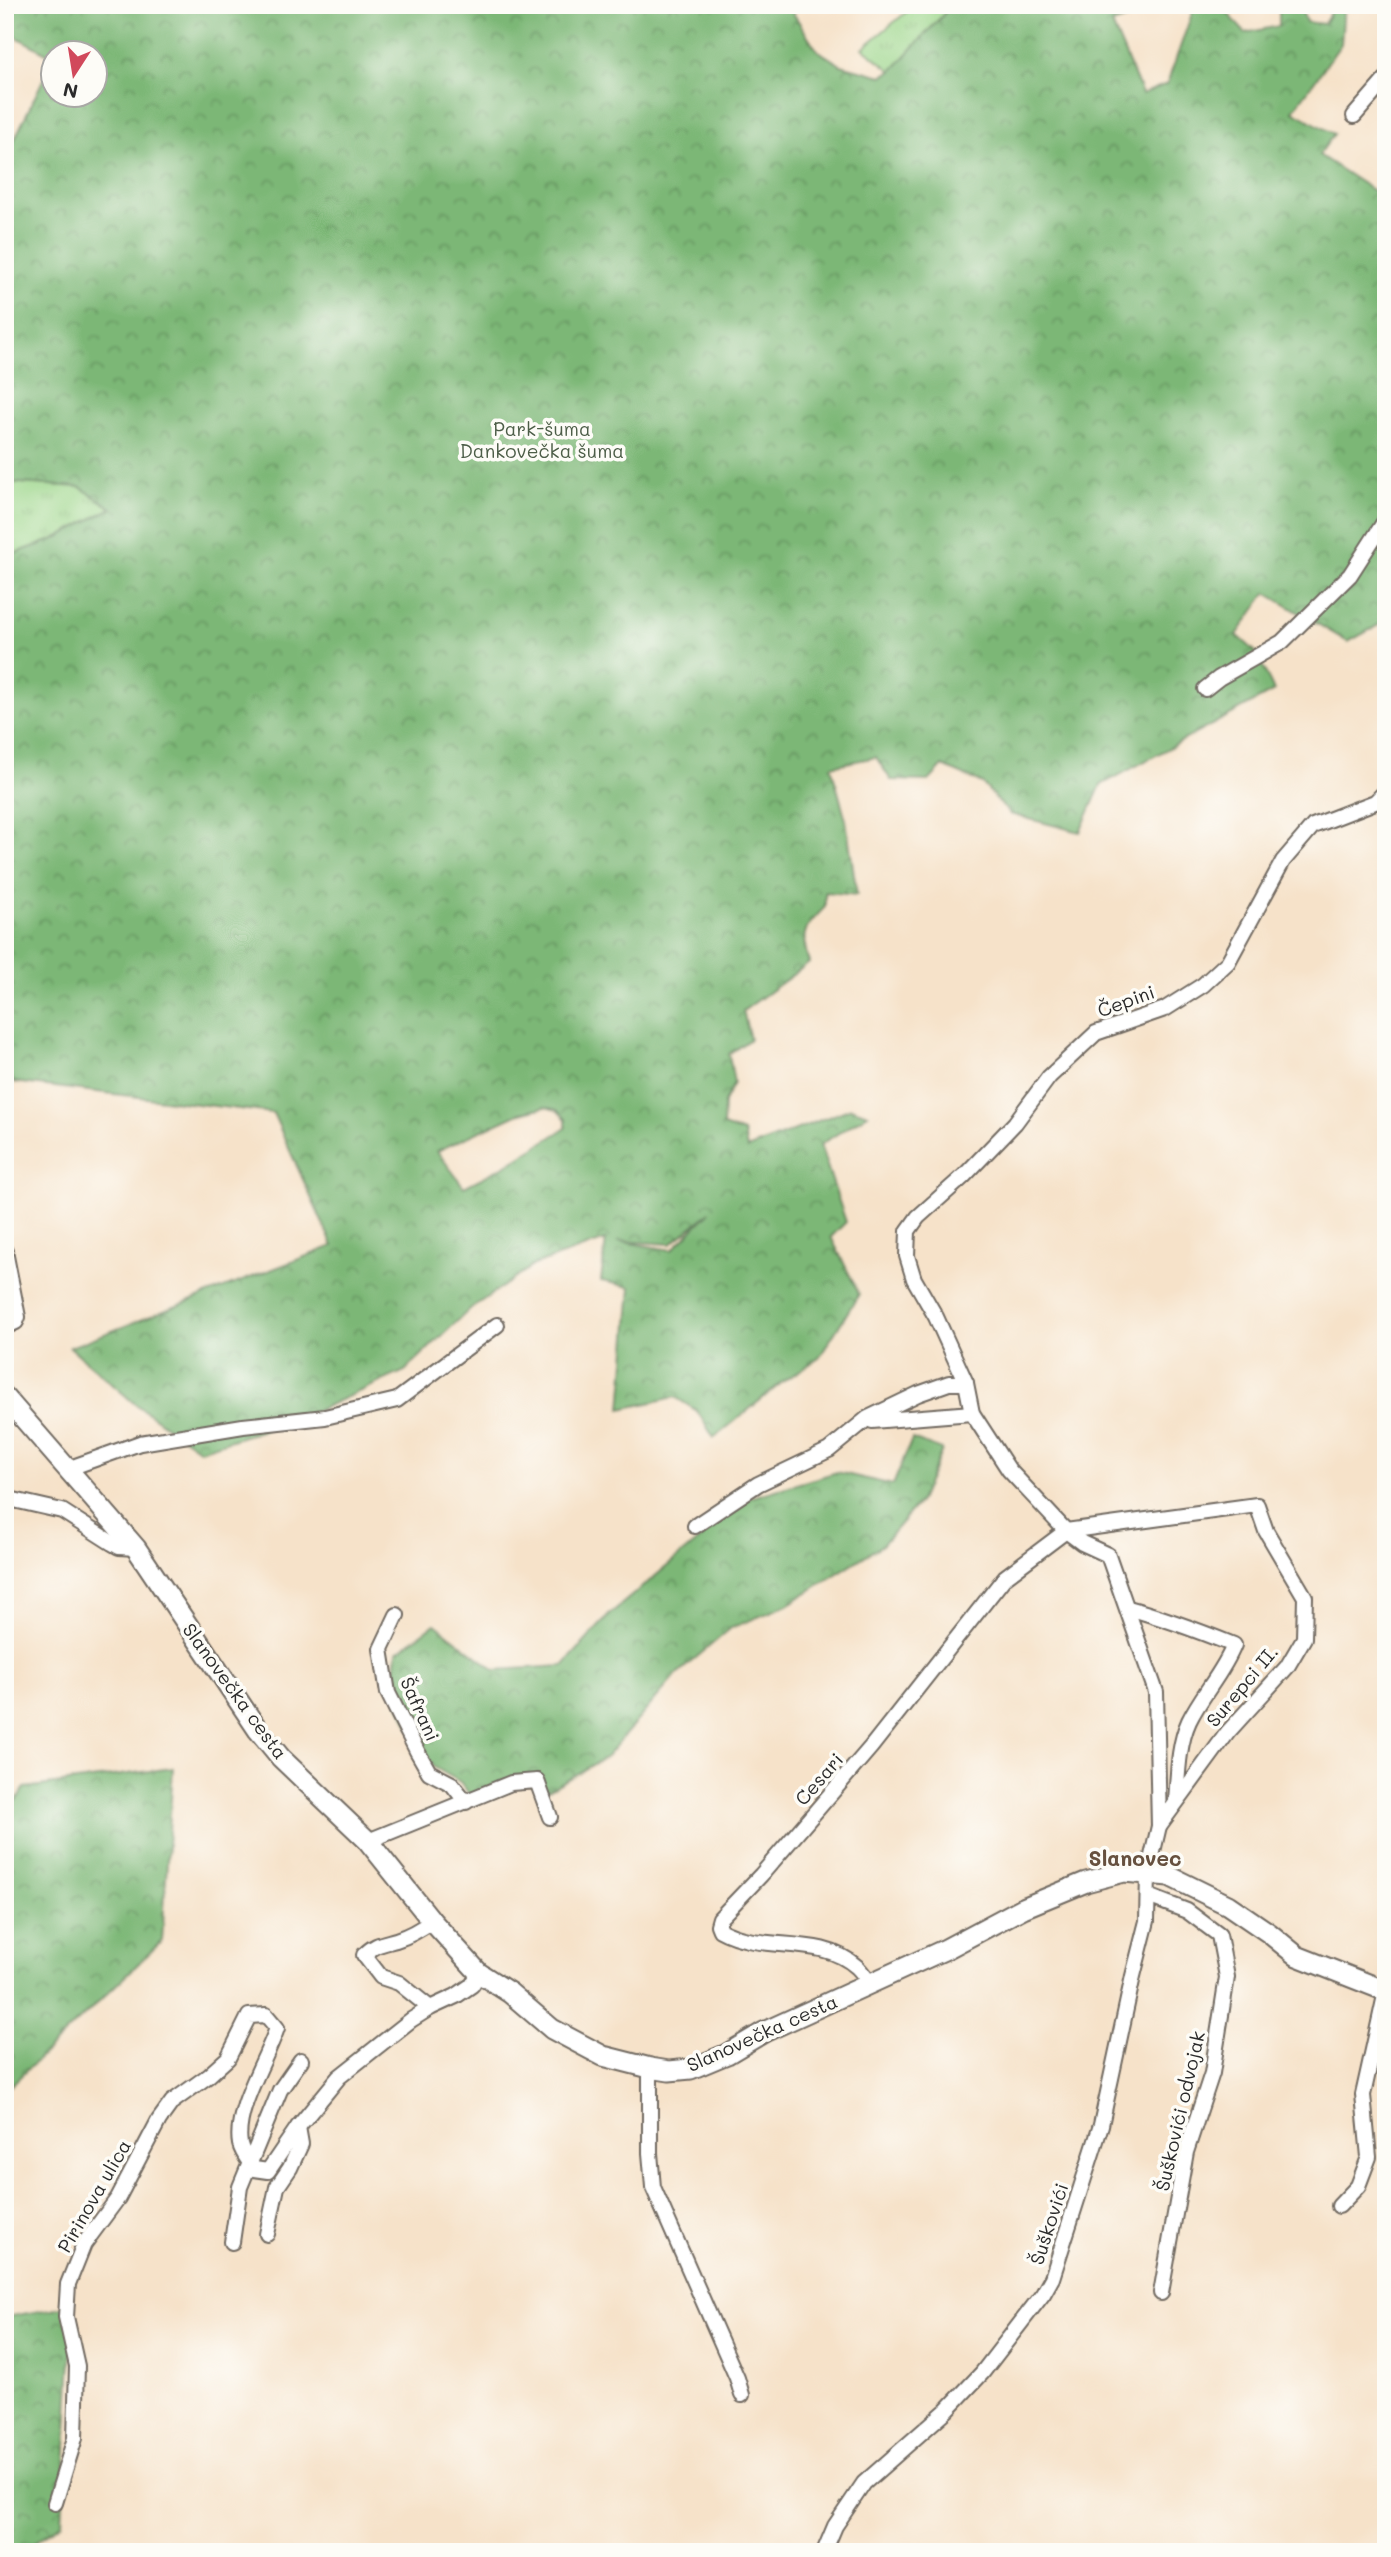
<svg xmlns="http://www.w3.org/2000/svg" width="1391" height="2557" viewBox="0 0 1391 2557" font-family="Mali,sans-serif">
	<defs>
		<pattern id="grass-tufts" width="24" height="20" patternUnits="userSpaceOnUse" patternTransform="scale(1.75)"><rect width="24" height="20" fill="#9bd68a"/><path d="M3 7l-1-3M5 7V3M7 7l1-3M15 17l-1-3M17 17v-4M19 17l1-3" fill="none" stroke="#86b877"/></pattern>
		<pattern id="forest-crowns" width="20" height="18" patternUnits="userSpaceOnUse" patternTransform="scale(1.75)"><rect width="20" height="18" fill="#7cb776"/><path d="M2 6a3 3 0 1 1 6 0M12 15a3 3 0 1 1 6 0" fill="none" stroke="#669561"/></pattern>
	</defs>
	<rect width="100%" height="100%" fill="#fdfcf7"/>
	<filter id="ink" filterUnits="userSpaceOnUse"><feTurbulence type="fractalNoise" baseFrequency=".0143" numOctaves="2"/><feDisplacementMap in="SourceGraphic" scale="14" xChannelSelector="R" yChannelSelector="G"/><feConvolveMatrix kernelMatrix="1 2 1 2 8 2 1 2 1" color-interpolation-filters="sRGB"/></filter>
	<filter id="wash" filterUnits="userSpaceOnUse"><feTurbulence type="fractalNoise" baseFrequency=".00686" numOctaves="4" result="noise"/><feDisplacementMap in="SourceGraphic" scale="28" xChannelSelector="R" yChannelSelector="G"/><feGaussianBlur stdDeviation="1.57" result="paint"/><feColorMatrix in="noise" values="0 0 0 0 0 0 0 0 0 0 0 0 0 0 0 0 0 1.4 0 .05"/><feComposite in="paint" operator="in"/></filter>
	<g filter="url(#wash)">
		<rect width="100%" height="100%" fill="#f6e2c9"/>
		<!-- grass -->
		<g fill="url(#grass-tufts)" stroke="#63805a" stroke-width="2">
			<path d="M915 5H952L892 71 863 48Z"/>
			<path d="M5 482 80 487 112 508 55 539 5 557Z"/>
		</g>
		<!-- forest -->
		<g fill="url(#forest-crowns)" stroke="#547150" stroke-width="2" fill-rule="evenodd">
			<path d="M5 5H806L793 13 817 50 841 65 882 76 892 71 952 5H1168L1112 24 1142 94 1167 84 1195 5H1221L1245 33 1279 26V5H1300L1306 22 1324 24 1334 5H1344L1341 44 1293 111 1334 134 1319 155 1386 199V621L1348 642 1266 593 1237 635 1256 652 1274 691 1101 785 1080 832 1010 814 982 783 943 766 929 781 891 780 876 757 831 766 846 820 857 895 825 892V907C803 930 800 932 809 963L743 1011 750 1039 729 1054 734 1083 724 1102 723 1126 744 1133 747 1149 851 1108 868 1114 820 1145 846 1222 831 1237 859 1294 819 1358 785 1380 714 1438 697 1411 675 1397 621 1409 631 1287 601 1281 606 1240 534 1265 470 1309 405 1371 298 1419 200 1450 135 1404 70 1347 333 1246 273 1113 5 1081V557L55 539 112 508 80 487 5 482V153H8L52 61V94H94V52H52V56L5 31ZM545 1107 557 1110 566 1119V1128L503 1167 464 1187 437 1151 517 1114ZM710 1212 672 1250 617 1241 671 1244Z"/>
			<path d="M912 1439 942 1450 920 1501 882 1545 787 1605 731 1628 677 1674 606 1757 543 1793 542 1776 512 1777 470 1795 460 1782 434 1767 411 1731 393 1689 397 1652 435 1624 495 1670 563 1666 611 1613 749 1498 837 1472 893 1485Z"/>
			<path d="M173 1768 162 1941 5 2091V1816L25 1788Z"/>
			<path d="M74 2305 62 2523 21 2552H5V2317Z"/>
		</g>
	</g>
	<g filter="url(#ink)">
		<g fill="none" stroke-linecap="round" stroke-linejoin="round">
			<defs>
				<g id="street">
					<path d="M1354 116 1386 79"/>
					<path d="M1205 689 1219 678 1282 642 1350 575 1386 519"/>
					<path d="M5 1251 18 1317 16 1322 5 1327"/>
					<path d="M872 1421 972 1413"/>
					<path d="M67 1469 140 1443 243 1426 325 1417 397 1400 497 1325"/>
					<path d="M5 1498 62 1511 112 1543 119 1547 136 1548"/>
					<path d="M695 1526 758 1484 829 1450 868 1418 918 1394 949 1383H966"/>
					<path d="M1128 1608C1165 1618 1199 1631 1234 1645 1223 1673 1202 1694 1189 1721 1178 1745 1178 1775 1176 1802"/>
					<path d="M397 1615 381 1649 388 1693 417 1751 429 1772 452 1784 466 1802"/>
					<path d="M368 1841 511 1783 537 1781 550 1817"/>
					<path d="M1148 1896 1187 1911 1219 1935 1227 1977 1212 2073 1186 2152 1161 2293"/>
					<path d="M871 1985C867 1979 862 1972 857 1967 819 1933 763 1954 720 1930L718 1925 720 1918 761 1875 871 1747 1005 1577 1066 1531 1257 1505 1266 1531 1305 1597 1304 1638 1287 1667 1228 1732 1159 1826"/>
					<path d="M430 2008 399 1983 381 1977 364 1955C375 1944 382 1944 396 1940 409 1936 421 1929 432 1921"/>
					<path d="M650 2068V2153L653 2187 737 2378 742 2395"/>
					<path d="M1339 2206 1358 2186 1369 2157 1363 2095 1386 1991"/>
					<path d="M267 2234 277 2187 290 2168 301 2144 298 2127"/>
					<path d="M232 2242 240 2187 280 2090 301 2060"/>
					<path d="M55 2503 75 2438 77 2366 66 2317 68 2284 84 2244 118 2198 159 2120 172 2102 208 2076 228 2058 249 2016 266 2015 277 2028C266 2061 234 2110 240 2144 242 2153 249 2161 254 2169L268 2171 298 2127 339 2077 411 2020 430 2008 456 1996 472 1985 479 1973"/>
					<path d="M824 2552 835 2526 864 2483 947 2410 982 2373 1043 2294 1052 2278 1101 2125 1133 1976 1147 1921 1148 1873 1159 1826 1156 1692 1108 1555 1082 1543 1066 1531 1009 1470 972 1413 966 1383 936 1317 914 1279 907 1256 908 1231 918 1217 964 1176 1015 1123 1049 1077 1096 1033 1165 1009 1203 985 1228 962 1283 861 1313 826 1375 802 1386 791"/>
				</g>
				<path id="secondary" d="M5 1397 136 1548 258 1730 281 1758 368 1841 432 1921 479 1973 510 1993 552 2029 603 2056 650 2068 669 2071 691 2069 727 2054 764 2032 946 1949 1023 1908 1086 1882 1124 1872 1169 1876 1228 1905 1269 1933 1297 1956 1386 1991"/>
			</defs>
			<!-- street casing -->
			<use href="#street" stroke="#726b62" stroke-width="18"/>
			<!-- secondary casing -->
			<use href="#secondary" stroke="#726b62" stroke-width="23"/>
			<!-- street -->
			<use href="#street" stroke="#fff" stroke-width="14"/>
			<!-- secondary -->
			<use href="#secondary" stroke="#fff" stroke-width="19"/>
		</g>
	</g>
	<g text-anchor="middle" stroke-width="7" stroke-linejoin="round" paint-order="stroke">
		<!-- park labels -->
		<g font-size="19" fill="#4d5e48" stroke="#fdfcf7">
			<text x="542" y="436">Park-šuma<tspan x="542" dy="22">Dankovečka šuma</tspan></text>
		</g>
		<!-- street labels -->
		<g font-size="19" fill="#2b2b2b" stroke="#fdfcf7">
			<text transform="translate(1126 1001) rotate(-20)" y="7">Čepini</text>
			<text transform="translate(1242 1686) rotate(-50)" y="7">Surepci II.</text>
			<text transform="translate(235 1691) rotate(54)" y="7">Slanovečka cesta</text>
			<text transform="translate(420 1709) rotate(66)" y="7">Šafrani</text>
			<text transform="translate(819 1779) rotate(-49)" y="7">Cesari</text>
			<text transform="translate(762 2033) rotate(-24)" y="7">Slanovečka cesta</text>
			<text transform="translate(1180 2111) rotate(-77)" y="7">Šuškovići odvojak</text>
			<text transform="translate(94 2196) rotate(-60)" y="7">Pirinova ulica</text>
			<text transform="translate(1049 2224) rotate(-72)" y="7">Šuškovići</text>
		</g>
		<!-- neighbourhood labels -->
		<g font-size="21" font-weight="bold" fill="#67513f" stroke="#fdfcf7">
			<text x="1135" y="1866">Slanovec</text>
		</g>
	</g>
	<!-- margin -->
	<rect width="1391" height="2557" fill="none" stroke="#fdfcf7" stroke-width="28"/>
	<!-- north arrow -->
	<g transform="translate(74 74) rotate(192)"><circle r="33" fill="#fdfcf7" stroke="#a9a8a5" stroke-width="2"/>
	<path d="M0-5L12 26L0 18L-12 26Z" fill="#d1495b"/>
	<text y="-10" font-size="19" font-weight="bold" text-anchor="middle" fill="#2b2b2b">N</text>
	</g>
</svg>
